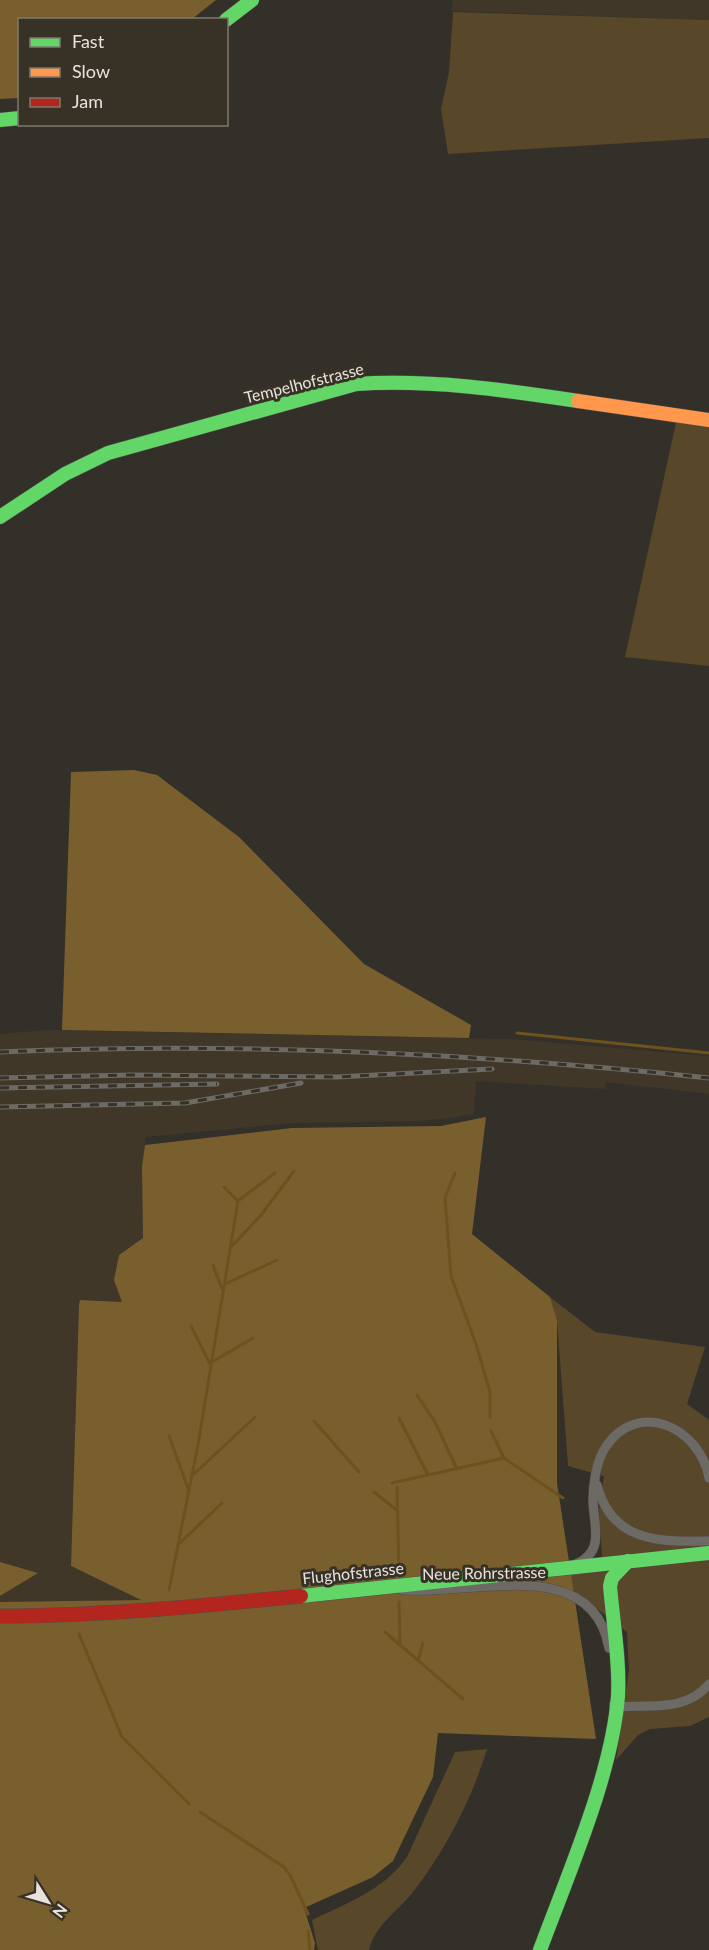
<svg xmlns="http://www.w3.org/2000/svg" width="709" height="1950" viewBox="0 0 709 1950" font-family="Lato,sans-serif">
	<rect width="100%" height="100%" fill="#33302a"/>
	<!-- built -->
	<g fill="#403728">
		<path d="M453 0H709V20L452 11Z"/>
		<path d="M46 1030 511 1039 709 1056V1094L606 1082 605 1089 476 1081 474 1114 457 1117 422 1121 292 1123 146 1137 142 1166 143 1238 119 1255 123 1302 81 1300 79 1305 71 1566 142 1600 0 1602V1596L38 1573 0 1562V1034Z"/>
	</g>
	<!-- green -->
	<g fill="#594729">
		<path d="M453 12 709 20V138L448 154 441 109 449 72Z"/>
		<path d="M677 418 709 423V666L625 657Z"/>
		<path d="M550 1297 595 1332 705 1347 687 1404 709 1420V1717L690 1726 650 1729 638 1735 616 1760 629 1670 627 1632C600 1612 578 1591 548 1576L603 1571 599 1510 604 1476 568 1466 557 1320Z"/>
		<path d="M487 1749C472 1799 445 1851 413 1892 397 1912 375 1925 369 1950H318L312 1920C347 1903 384 1890 407 1857L455 1752Z"/>
	</g>
	<!-- forest -->
	<g fill="#7a5f2e">
		<path d="M0 0H216L192 19 20 20 19 98 0 99Z"/>
		<path d="M134 770 157 775 239 837 364 964 471 1025 469 1038 62 1030 71 772Z"/>
		<path d="M486 1117 472 1234 550 1297 557 1320V1483L596 1739 438 1733 433 1777 393 1861 373 1877 304 1908 315 1943 314 1950H0V1602L141 1600 71 1566 79 1305 80 1300 122 1302 114 1280 119 1255 143 1238 142 1166 145 1145 292 1128 441 1126Z"/>
		<path d="M0 1562 38 1573 0 1596Z"/>
	</g>
	<g fill="none" stroke-linecap="round" stroke-linejoin="round">
		<!-- stream -->
		<g stroke="#6d521e" stroke-width="3">
			<path d="M517 1033 709 1053"/>
			<path d="M455 1173 445 1198 451 1276 476 1344 490 1392V1417"/>
			<path d="M224 1187 238 1201"/>
			<path d="M232 1246 261 1215 294 1171"/>
			<path d="M213 1265 222 1289"/>
			<path d="M225 1284 277 1260"/>
			<path d="M191 1326 210 1364"/>
			<path d="M212 1362 253 1338"/>
			<path d="M417 1395 435 1422 457 1469"/>
			<path d="M399 1418 428 1475"/>
			<path d="M314 1421 359 1472"/>
			<path d="M491 1431 504 1458 563 1498"/>
			<path d="M169 1436 189 1491"/>
			<path d="M193 1475 255 1417"/>
			<path d="M392 1483 504 1458"/>
			<path d="M397 1487 399 1571"/>
			<path d="M374 1492 398 1511"/>
			<path d="M180 1543 222 1503"/>
			<path d="M169 1590 198 1445 238 1201 275 1173"/>
			<path d="M399 1602 400 1645"/>
			<path d="M385 1632 463 1699"/>
			<path d="M79 1634 122 1737 189 1804"/>
			<path d="M418 1661 423 1643"/>
			<path d="M200 1812 284 1867 291 1877 308 1914"/>
			<path d="M308 1931 310 1950"/>
		</g>
		<defs>
			<g id="street">
				<path d="M597 1485C612 1543 660 1542 709 1541"/>
				<path d="M576 1564C605 1552 594 1526 593 1501 593 1485 596 1462 605 1448 637 1398 700 1427 709 1478"/>
				<path d="M403 1590C469 1596 593 1553 609 1648"/>
				<path d="M614 1704V1707C648 1704 685 1713 709 1684"/>
			</g>
			<g id="fast">
				<path d="M226 20 252 0"/>
				<path d="M0 120 20 118"/>
				<path d="M0 517 65 474 108 453 356 384C430 379 505 390 578 401"/>
				<path d="M301 1596 709 1553"/>
				<path d="M540 1950C568 1874 612 1775 618 1696 620 1662 613 1621 610 1586L612 1578 628 1561"/>
			</g>
			<path id="slow" d="M578 401 709 420"/>
			<path id="jam" d="M0 1616C101 1616 201 1606 301 1596"/>
		</defs>
		<!-- street casing -->
		<use href="#street" stroke="#504d48" stroke-width="10"/>
		<!-- fast casing -->
		<use href="#fast" stroke="#504d48" stroke-width="15"/>
		<!-- slow casing -->
		<use href="#slow" stroke="#504d48" stroke-width="15"/>
		<!-- jam casing -->
		<use href="#jam" stroke="#504d48" stroke-width="15"/>
		<!-- street -->
		<use href="#street" stroke="#6d6a66" stroke-width="9"/>
		<!-- fast -->
		<use href="#fast" stroke="#63d668" stroke-width="14"/>
		<!-- slow -->
		<use href="#slow" stroke="#ff974d" stroke-width="14"/>
		<!-- jam -->
		<use href="#jam" stroke="#b3261e" stroke-width="14"/>
		<defs>
			<g id="rail">
				<path d="M0 1052C236 1042 474 1053 709 1078"/>
				<path d="M0 1078 131 1075 337 1077 492 1069"/>
				<path d="M0 1088 217 1084"/>
				<path d="M0 1107 185 1103 301 1083"/>
			</g>
		</defs>
		<!-- rail casing -->
		<use href="#rail" stroke="#6c6a65" stroke-width="5"/>
		<!-- rail -->
		<use href="#rail" stroke="#373126" stroke-width="3" stroke-dasharray="9" stroke-linecap="butt"/>
	</g>
	<g text-anchor="middle" stroke-width="6" stroke-linejoin="round" paint-order="stroke">
		<!-- street labels -->
		<g font-size="16" fill="#e8e4dd" stroke="#373126">
			<text transform="translate(304 383) rotate(-14)" y="6">Tempelhofstrasse</text>
			<text transform="translate(353 1573) rotate(-6)" y="6">Flughofstrasse</text>
			<text transform="translate(484 1573) rotate(-1)" y="6">Neue Rohrstrasse</text>
		</g>
	</g>
	<!-- legend -->
	<rect x="18" y="18" width="210" height="108" fill="#373126" stroke="#7e796f" stroke-width="1.5"/>
	<rect x="30" y="38" width="30" height="9" fill="#63d668" stroke="#7e796f" stroke-width="1.5"/>
	<text x="72" y="48" font-size="18" fill="#e8e4dd">Fast</text>
	<rect x="30" y="68" width="30" height="9" fill="#ff974d" stroke="#7e796f" stroke-width="1.5"/>
	<text x="72" y="78" font-size="18" fill="#e8e4dd">Slow</text>
	<rect x="30" y="98" width="30" height="9" fill="#b3261e" stroke="#7e796f" stroke-width="1.5"/>
	<text x="72" y="108" font-size="18" fill="#e8e4dd">Jam</text>
	<!-- north arrow -->
	<g transform="translate(48 1902) rotate(127)" stroke="#373126" stroke-width="4.5" paint-order="stroke">
	<path d="M0-4.5L10 22L0 15L-10 22Z" fill="#e8e4dd"/>
	<text y="-9" font-size="16" font-weight="bold" text-anchor="middle" fill="#e8e4dd">N</text>
	</g>
</svg>
